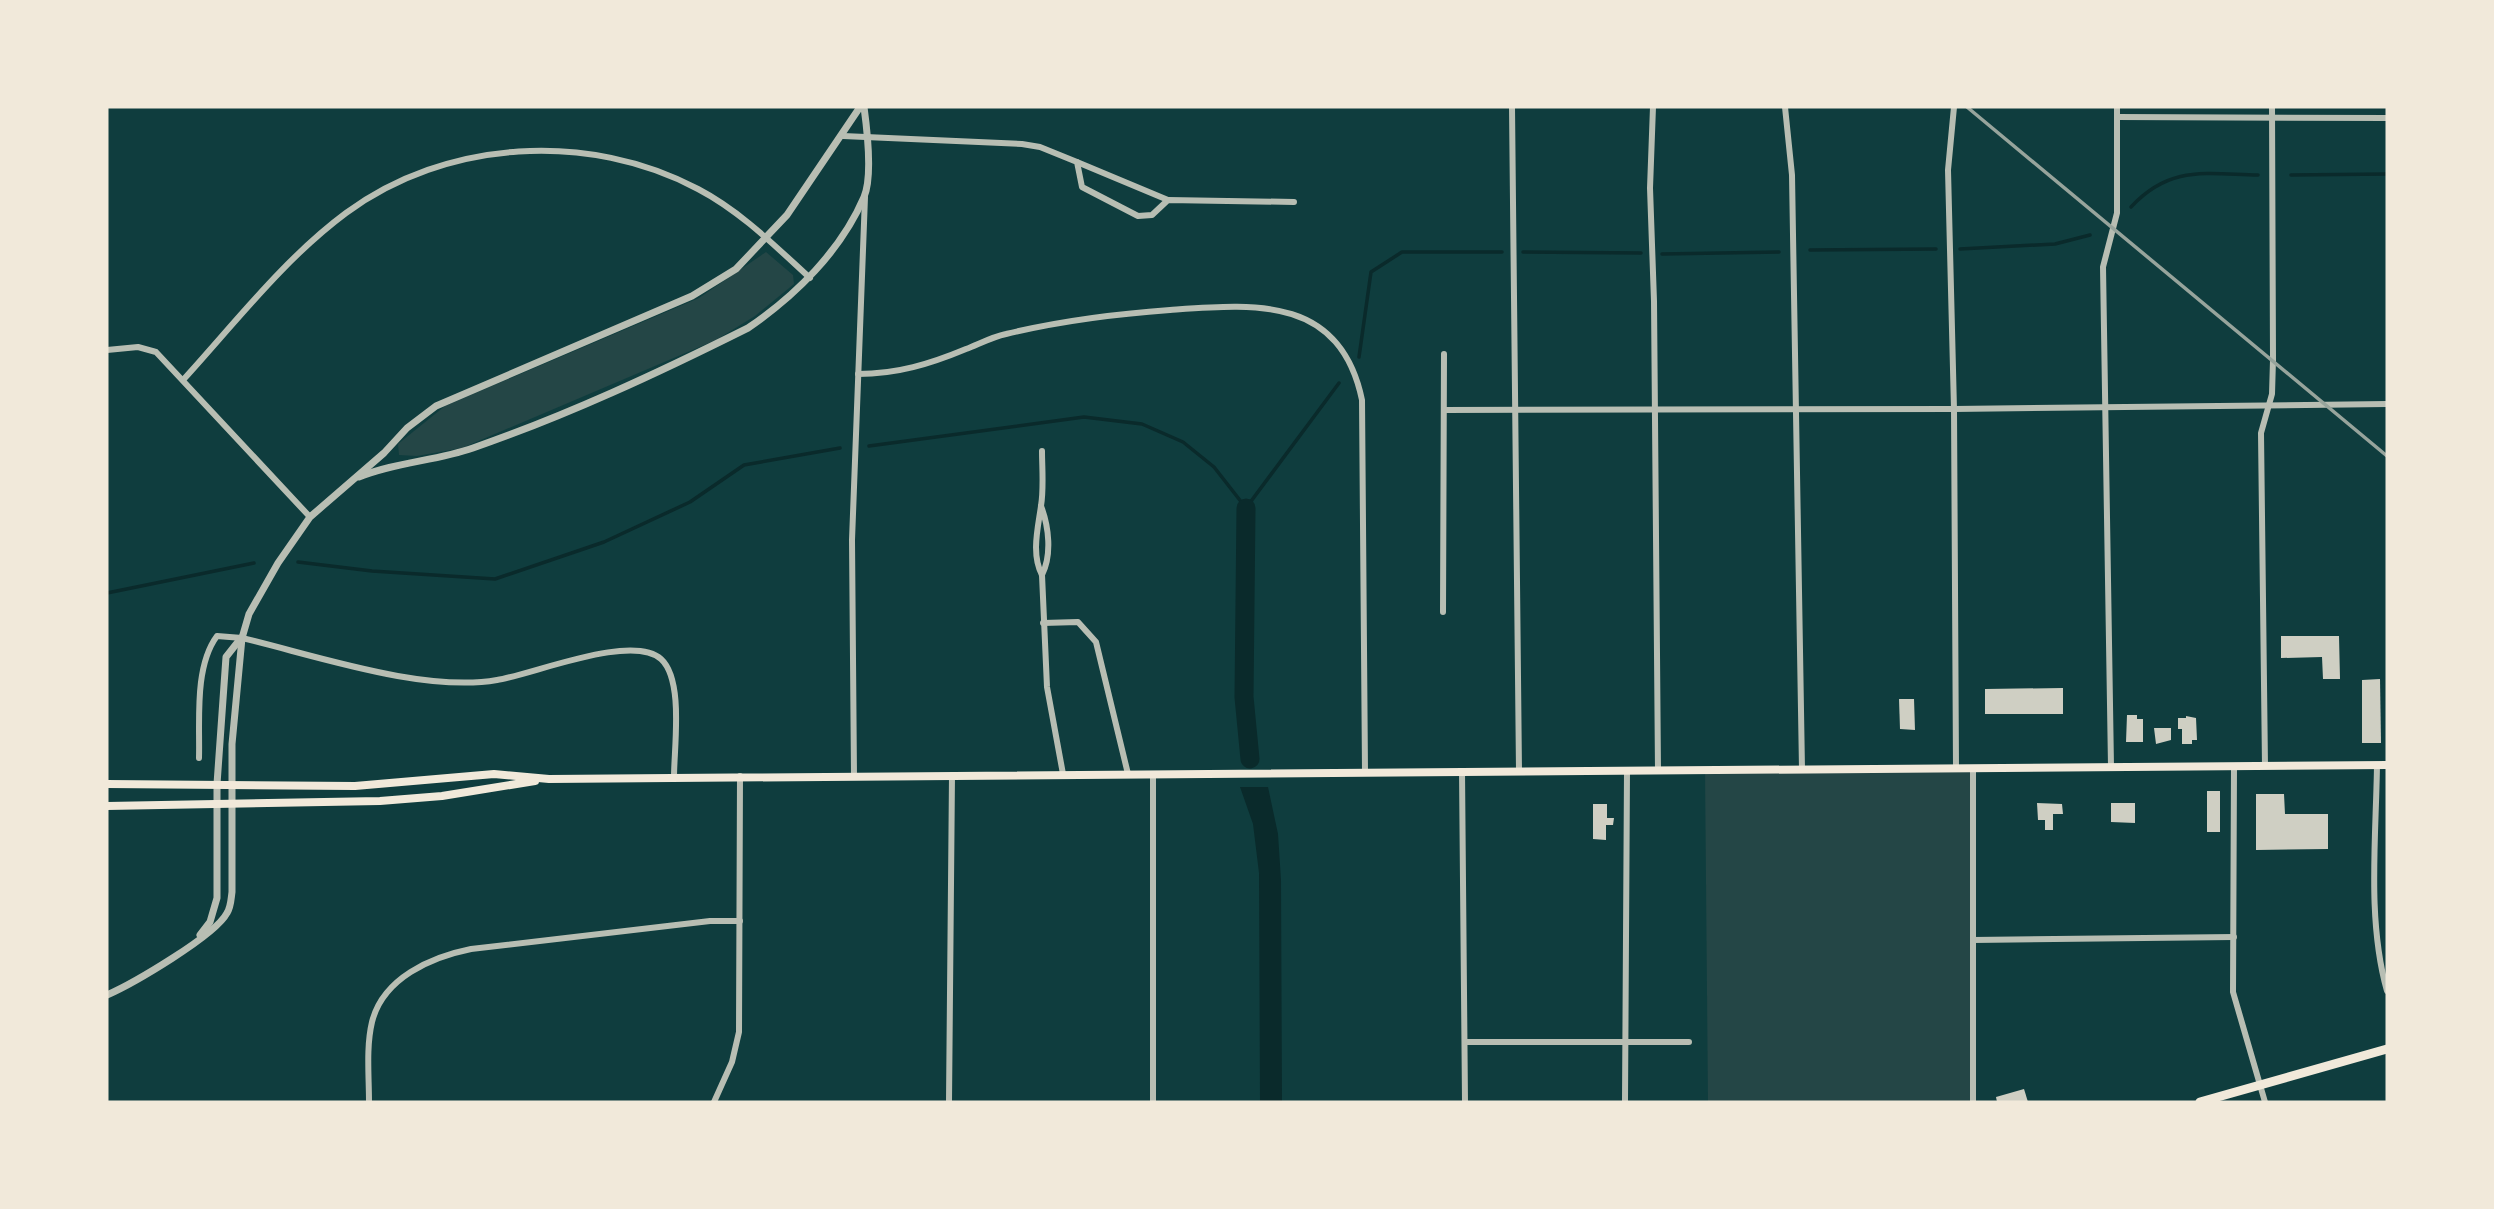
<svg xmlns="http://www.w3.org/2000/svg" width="2494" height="1209" viewBox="0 0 2494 1209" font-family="'Exo 2',sans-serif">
	<rect width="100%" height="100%" fill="#0f3d3e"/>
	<!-- green -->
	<g fill="#244646">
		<path d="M766 252 793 275 794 284 755 316 716 340 462 448 417 456 399 455 398 444 445 406 699 298Z"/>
		<path d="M1973 768V1102H1708L1705 770Z"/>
	</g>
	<!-- water -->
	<path fill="#0a2a2b" d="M1240 787H1268L1278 834 1281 880 1282 1102H1260L1259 873 1253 824Z"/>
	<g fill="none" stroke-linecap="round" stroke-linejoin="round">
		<!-- stream -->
		<g stroke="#0a2a2b" stroke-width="3.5">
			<path d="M2291 175 2387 174"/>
			<path d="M2131 207C2170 165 2205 174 2258 175"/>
			<path d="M1960 249 2055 244 2090 235"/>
			<path d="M1810 250 1936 249"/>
			<path d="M1523 252 1641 253"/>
			<path d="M1662 254 1779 252"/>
			<path d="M1359 357 1371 272 1402 252H1502"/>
			<path d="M869 446 1084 417 1142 424 1183 442 1214 467 1246 508 1339 383"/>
			<path d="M298 562 372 571 495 579 604 542 690 502 744 465 840 448"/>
			<path d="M107 593 254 563"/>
		</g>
		<!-- river -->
		<path stroke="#0a2a2b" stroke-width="19" d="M1246 508 1244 697 1250 759"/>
	</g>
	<!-- building -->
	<g fill="#cfcfc3">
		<path d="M2281 636H2339L2340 679H2323L2322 657 2281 658Z"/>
		<path d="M2380 679 2381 743H2362V680Z"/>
		<path d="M2063 688V714H1985V689Z"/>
		<path d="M1899 699H1914L1915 730 1900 729Z"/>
		<path d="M2127 715H2137V719H2143V742H2126Z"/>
		<path d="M2186 716 2196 718 2197 740H2192V744H2182V729H2178V718H2186Z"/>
		<path d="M2154 728H2171V740L2156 744Z"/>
		<rect x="2207" y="791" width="13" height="41"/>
		<path d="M2256 794H2284L2285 814H2328V849L2256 850Z"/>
		<path d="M2037 803 2062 804 2063 814H2053V830H2045V820H2038Z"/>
		<path d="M2111 803H2135V823L2111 822Z"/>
		<path d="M1593 804H1607V818H1614L1613 825H1606V840L1593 839Z"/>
		<path d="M2024 1089 2028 1102H1997L1996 1097Z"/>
	</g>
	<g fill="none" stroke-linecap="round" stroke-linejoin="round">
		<!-- minor -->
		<g stroke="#b8beb3" stroke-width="6">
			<path d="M1512 107 1519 771"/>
			<path d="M1653 107 1650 188 1654 301 1658 771"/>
			<path d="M1785 107 1792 175 1802 769"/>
			<path d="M1954 107 1948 170 1954 409 1956 768"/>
			<path d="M2117 117 2387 118"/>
			<path d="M843 136 1022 144 1040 147 1077 162 1082 187 1138 216 1152 215 1168 200 1294 202"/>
			<path d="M1077 162 1168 200"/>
			<path d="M107 350 138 347 156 352 310 517"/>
			<path d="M858 374C897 374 930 364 966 349 979 344 992 337 1006 334 1060 321 1114 314 1170 310 1254 304 1340 295 1362 400L1365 772"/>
			<path d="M183 380C235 323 284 259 346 213 446 139 589 131 698 189 740 211 774 245 810 278"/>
			<path d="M1444 410 1954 409 2387 404"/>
			<path d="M1042 451C1042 468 1044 488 1041 506 1038 528 1031 554 1042 575L1047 687 1063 774"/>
			<path d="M1041 506C1049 527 1052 555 1042 575"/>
			<path d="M1443 612 1444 354"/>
			<path d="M1043 623 1078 622 1096 642 1128 774"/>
			<path d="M199 758C200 722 194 667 217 636L242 638C314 655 424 693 497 680 534 674 632 633 661 659 684 680 674 747 674 777"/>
			<path d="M2377 765C2376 839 2367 920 2387 991"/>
			<path d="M2265 766 2261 433 2272 394 2273 360 2272 107"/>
			<path d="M2111 767 2103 267 2117 213V107"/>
			<path d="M2234 767 2233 992 2265 1102"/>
			<path d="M1973 768V1102"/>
			<path d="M1462 771 1465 1102"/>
			<path d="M854 776 852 540 865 197"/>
			<path d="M1973 940 2234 937"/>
			<path d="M1465 1042H1689"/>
			<path d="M369 1102C369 1076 366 1047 372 1022 383 978 431 957 471 949L710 921H740"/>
			<path d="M714 1102 732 1062 739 1032 740 776"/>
			<path d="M949 1102 952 775"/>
			<path d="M1153 1102V774"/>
			<path d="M1625 1102 1627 771"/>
		</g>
		<!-- tertiary -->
		<g stroke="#b8beb3" stroke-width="7">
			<path d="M359 477C396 462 436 461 473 448 568 415 658 373 748 328 795 296 841 251 864 197 873 176 867 129 864 107"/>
			<path d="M200 935 210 922 217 898V784L226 657 241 638"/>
			<path d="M107 995C132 984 215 936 227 913 231 907 231 899 232 892V744L242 638 249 614 278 563 310 517 384 453 407 428 436 406 692 296 736 269 787 215 860 107"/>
		</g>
		<!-- secondary -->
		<g stroke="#f1e9da" stroke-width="8">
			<path d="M107 784 355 786 494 774 549 779 2387 765"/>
			<path d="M107 806 380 801 442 796 535 781"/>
		</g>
		<!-- primary -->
		<path stroke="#f1e9da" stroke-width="9" d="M2200 1102 2387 1049"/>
		<!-- rail -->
		<path stroke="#97a49c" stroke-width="3.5" d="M1967 107 2387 456"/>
	</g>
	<!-- border -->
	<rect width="2494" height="1209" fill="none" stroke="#f1e9da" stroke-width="217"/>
</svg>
